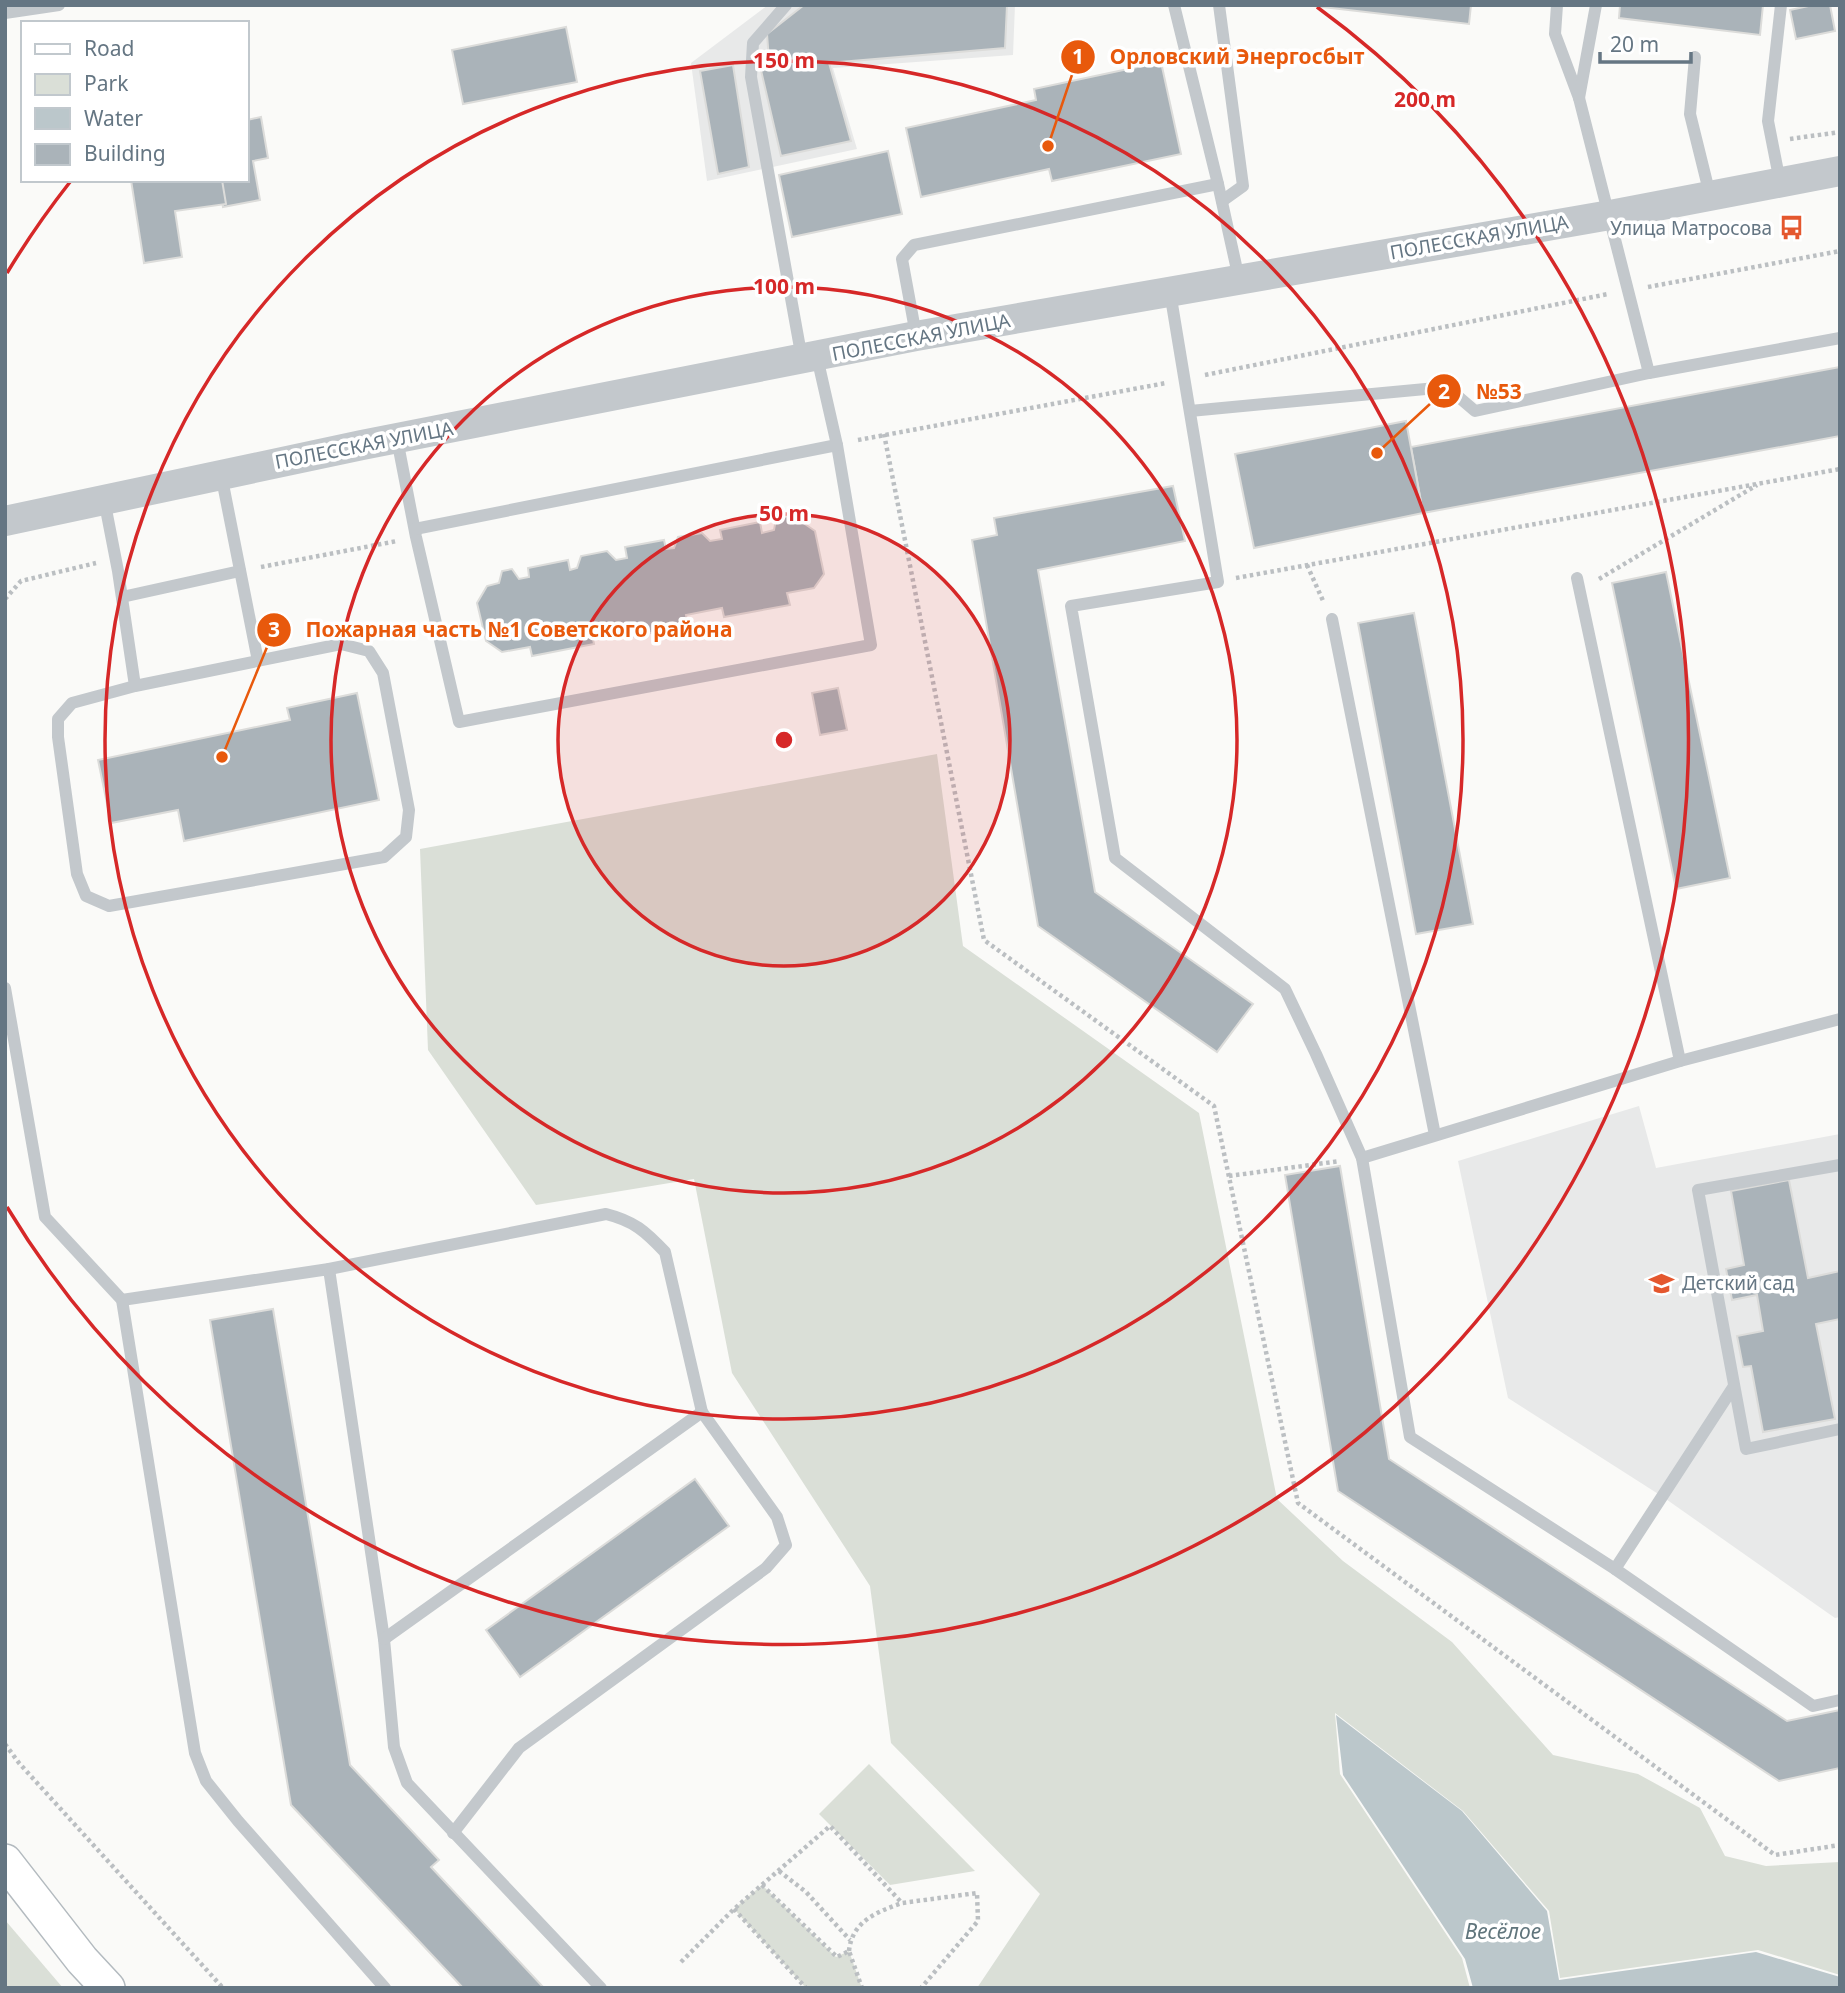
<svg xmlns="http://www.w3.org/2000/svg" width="1845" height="1993" viewBox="0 0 1845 1993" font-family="'Noto Sans',sans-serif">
	<rect width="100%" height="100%" fill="#fafaf8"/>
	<!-- built -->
	<g fill="#e8e9e9">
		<path d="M768 5H1015L1013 55 833 68 857 149 707 181 691 63Z"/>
		<path d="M1639 1106 1656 1168 1840 1134V1617L1835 1618 1663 1497 1508 1398 1458 1161Z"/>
	</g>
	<!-- green -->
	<g fill="#dadfd7">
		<path d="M937 754 963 946 1199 1113 1277 1499 1343 1561 1452 1642 1553 1755 1638 1774 1700 1808 1725 1856 1766 1866 1840 1862V1975L1758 1950 1560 1978 1549 1911 1463 1811 1335 1713 1340 1774 1462 1958 1470 1988H977L1040 1894 891 1743 870 1586 732 1373 694 1179 536 1205 428 1050 420 849Z"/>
		<path d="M869 1764 975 1871 890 1885 819 1814Z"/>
		<path d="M762 1885 836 1957 849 1951 862 1988H806L734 1909Z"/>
		<path d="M5 1920 63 1988H5Z"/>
	</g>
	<!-- water -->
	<path fill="#bbc7cb" d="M1336 1715 1462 1811 1547 1911 1559 1980 1756 1952 1840 1977V1988H1473L1465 1959 1343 1775Z"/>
	<!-- building -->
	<g fill="#aab3b9" stroke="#dcdcda" stroke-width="2">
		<path d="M804 5H1007L1005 48 829 63 851 141 781 156 760 66 769 60 767 34Z"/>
		<path d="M1305 5H1471L1469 24Z"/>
		<path d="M1620 5H1763L1760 35 1619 18Z"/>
		<path d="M1813 5H1830L1835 31 1796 39 1790 10Z"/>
		<path d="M566 27 577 82 463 104 452 50Z"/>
		<path d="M1161 62 1181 154 1052 181 1049 169 921 197 906 128 1036 100 1034 89Z"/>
		<path d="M733 65 749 167 718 174 700 71Z"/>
		<path d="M261 117 268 158 253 161 260 200 223 207 219 180H247V120Z"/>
		<path d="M888 151 902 214 792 237 779 175Z"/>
		<path d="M131 180H222L226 204 175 211 182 257 144 263Z"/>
		<path d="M1840 367V436L1423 513 1411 447Z"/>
		<path d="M1406 421 1423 513 1254 548 1235 454Z"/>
		<path d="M1173 486 1185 541 1038 570 1095 892 1253 1004 1217 1052 1038 926 972 540 997 535 994 518Z"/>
		<path d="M788 516 794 523 802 522 815 531 824 574 814 588 787 593 790 605 724 617 722 608 686 615 688 626 619 639 618 630 592 634 594 644 532 656 530 647 502 652 486 641 477 603 487 586 499 583 502 571 512 569 519 579 529 577 528 568 568 560 570 570 577 568 581 556 607 551 616 560 627 558 625 547 664 540 666 549 674 548 678 537 702 533 710 541 722 539 720 530 760 522 762 533 774 530 776 519Z"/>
		<path d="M1666 572 1730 878 1676 889 1612 583Z"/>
		<path d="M1414 613 1473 924 1416 934 1358 623Z"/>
		<path d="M838 688 847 730 820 735 812 693Z"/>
		<path d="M357 693 379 800 184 841 178 810 111 823 98 760 290 720 287 708Z"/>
		<path d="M1340 1166 1389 1459 1787 1721 1840 1710V1768L1779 1781 1338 1491 1285 1175Z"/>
		<path d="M1789 1180 1808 1278 1840 1271V1319L1816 1324 1835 1419 1763 1432 1751 1366 1743 1367 1737 1336 1763 1331 1757 1295 1732 1300 1726 1269 1744 1265 1731 1191Z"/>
		<path d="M273 1309 350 1765 439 1860 431 1867 544 1988H463L291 1805 210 1320Z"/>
		<path d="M695 1479 729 1526 520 1677 486 1630Z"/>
	</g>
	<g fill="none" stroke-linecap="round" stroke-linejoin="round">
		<defs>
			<path id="secondary" d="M5 1861 82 1960 108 1988"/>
		</defs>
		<!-- secondary casing -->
		<use href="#secondary" stroke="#b3babf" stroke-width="36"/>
		<!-- path -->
		<g stroke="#bbbfc2" stroke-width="4.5" stroke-dasharray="3.5 3.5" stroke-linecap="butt">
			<path d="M1790 139 1840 132"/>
			<path d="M1648 287 1840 251"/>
			<path d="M1205 375 1608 294"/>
			<path d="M884 434 984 940 1214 1106 1298 1503 1775 1855 1840 1845"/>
			<path d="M858 440 1166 383"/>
			<path d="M1307 565 1324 603"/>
			<path d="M261 567 397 541"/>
			<path d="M1236 578 1840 469"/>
			<path d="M1599 579 1757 485"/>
			<path d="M5 599 21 581 96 563"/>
			<path d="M1229 1176 1340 1161"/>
			<path d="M5 1744 19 1763 223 1988"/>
			<path d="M779 1871 806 1892 850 1940"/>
			<path d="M762 1885 837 1957 849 1951 862 1988"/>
			<path d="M734 1909 806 1988"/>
			<path d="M849 1951C852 1921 877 1912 902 1903"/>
			<path d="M681 1962 734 1909 830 1826 902 1903 977 1893 978 1921 921 1988"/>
		</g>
		<!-- service -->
		<g stroke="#c3c8cc" stroke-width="12">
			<path d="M786 5 753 43 751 77 802 359"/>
			<path d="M1174 5 1218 184 1239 279"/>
			<path d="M1219 5 1243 186 1222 201"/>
			<path d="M1557 5 1555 34 1579 98 1649 373"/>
			<path d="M5 13 59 5"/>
			<path d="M1695 57 1690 114 1710 195"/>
			<path d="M1579 98 1596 5"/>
			<path d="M1780 182 1768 121 1781 5"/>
			<path d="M1170 292 1218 582 1071 606 1115 858 1285 989 1316 1054 1362 1158 1410 1437 1615 1569 1813 1706 1840 1700"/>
			<path d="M916 335 902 259 914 245 1218 184"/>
			<path d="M1190 411 1447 387 1475 411 1649 373 1840 338"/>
			<path d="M397 439 416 537 459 722 871 645 837 445 817 357"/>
			<path d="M221 474 258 661"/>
			<path d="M104 499 118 571 135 686 72 703 58 719V737L77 874 86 896 109 906 384 857 406 837 409 810 383 673 369 651 341 644 135 686"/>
			<path d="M415 529 837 445"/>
			<path d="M1577 578 1680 1061"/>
			<path d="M122 597 240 571"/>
			<path d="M1332 619 1435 1135"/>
			<path d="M5 988 45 1217 122 1300 195 1753 206 1781 238 1821 385 1988"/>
			<path d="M1362 1158 1680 1061 1840 1019"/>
			<path d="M1840 1165 1698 1190 1746 1449 1840 1429"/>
			<path d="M329 1269 606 1214C634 1221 645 1231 665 1252L702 1412"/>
			<path d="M122 1300 329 1269 384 1639 394 1747 407 1783 601 1988"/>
			<path d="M1615 1569 1734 1386"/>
			<path d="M384 1639 702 1412 777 1517 786 1545 766 1568 519 1748 453 1833"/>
		</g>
		<!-- tertiary -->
		<path stroke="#c3c8cc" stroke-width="30" d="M5 521 362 445 916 336 1610 215 1840 171"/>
		<!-- secondary -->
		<use href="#secondary" stroke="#fff" stroke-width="33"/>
	</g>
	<!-- distance rings -->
	<circle cx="784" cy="740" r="226" fill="#d62828" fill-opacity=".12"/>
	<g fill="none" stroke="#d62828" stroke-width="3.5">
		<circle cx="784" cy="740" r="226"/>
		<circle cx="784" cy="740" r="453"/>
		<circle cx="784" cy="740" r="679"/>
		<path d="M7 273A906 906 0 0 1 70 182M1317 7A906 906 0 1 1 7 1207"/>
	</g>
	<!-- icons -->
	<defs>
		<symbol id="bus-bare" viewBox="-9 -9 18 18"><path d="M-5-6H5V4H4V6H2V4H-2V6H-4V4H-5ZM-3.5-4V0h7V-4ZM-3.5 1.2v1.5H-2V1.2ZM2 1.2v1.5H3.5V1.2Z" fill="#e4572e" stroke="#fff" stroke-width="2.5" paint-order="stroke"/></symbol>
		<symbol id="school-bare" viewBox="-9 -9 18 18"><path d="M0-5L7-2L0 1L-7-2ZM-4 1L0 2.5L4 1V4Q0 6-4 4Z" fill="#e4572e" stroke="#fff" stroke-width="2.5" paint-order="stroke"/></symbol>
	</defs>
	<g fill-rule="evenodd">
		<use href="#bus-bare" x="1774" y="210" width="35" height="35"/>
		<use href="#school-bare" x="1644" y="1266" width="35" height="35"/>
	</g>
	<g text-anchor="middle" stroke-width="7" stroke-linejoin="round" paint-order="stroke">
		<!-- poi labels -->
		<g font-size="19" fill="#657683" stroke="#fff" text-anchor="end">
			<text x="1772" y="235">Улица Матросова</text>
			<text x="1682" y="1290" text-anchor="start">Детский сад</text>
		</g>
		<!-- street labels -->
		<g font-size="19" fill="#657683" stroke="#fff">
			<text transform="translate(1479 237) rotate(-10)" y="7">ПОЛЕССКАЯ УЛИЦА</text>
			<text transform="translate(921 337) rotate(-11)" y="7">ПОЛЕССКАЯ УЛИЦА</text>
			<text transform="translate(364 445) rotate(-11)" y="7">ПОЛЕССКАЯ УЛИЦА</text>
		</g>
		<!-- water labels -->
		<g font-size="21" font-style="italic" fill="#60757c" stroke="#fff">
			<text x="1503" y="1939">Весёлое</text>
		</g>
	</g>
	<circle cx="784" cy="740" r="10" fill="#d62828" stroke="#fff" stroke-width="3.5"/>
	<g font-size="21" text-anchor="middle" font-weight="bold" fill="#d62828" stroke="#fff" stroke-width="7" stroke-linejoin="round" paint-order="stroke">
		<text x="784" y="68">150 m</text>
		<text x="1425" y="107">200 m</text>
		<text x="784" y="294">100 m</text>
		<text x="784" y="521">50 m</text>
	</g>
	<!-- callouts -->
	<path fill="none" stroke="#e8590c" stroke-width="2.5" d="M1048 146L1078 57M1377 453L1444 391M222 757L274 630"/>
	<g fill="#e8590c" stroke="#fff" stroke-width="2.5">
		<circle cx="1048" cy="146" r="7"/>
		<circle cx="1377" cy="453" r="7"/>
		<circle cx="222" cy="757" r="7"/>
		<circle cx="1078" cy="57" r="18"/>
		<circle cx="1444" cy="391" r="18"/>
		<circle cx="274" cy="630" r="18"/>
	</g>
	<g font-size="21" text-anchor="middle" font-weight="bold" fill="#fff">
		<text x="1078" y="64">1</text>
		<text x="1444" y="399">2</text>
		<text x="274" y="637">3</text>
	</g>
	<g font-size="21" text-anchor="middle" font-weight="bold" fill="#e8590c" stroke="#fff" stroke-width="7" stroke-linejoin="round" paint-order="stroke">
		<text x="1237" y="64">Орловский Энергосбыт</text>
		<text x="1499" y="399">№53</text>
		<text x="519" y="637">Пожарная часть №1 Советского района</text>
	</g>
	<!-- border -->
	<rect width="1845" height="1993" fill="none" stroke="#657683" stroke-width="14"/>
	<!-- legend -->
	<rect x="21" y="21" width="228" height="161" fill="#ffffff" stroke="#c1c8cd" stroke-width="2"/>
	<rect x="35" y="44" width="35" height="10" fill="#ffffff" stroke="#c1c8cd" stroke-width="2"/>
	<text x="84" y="56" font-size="21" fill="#657683">Road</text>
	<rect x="35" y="74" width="35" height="21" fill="#dadfd7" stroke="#c1c8cd" stroke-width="2"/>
	<text x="84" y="91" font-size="21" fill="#657683">Park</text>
	<rect x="35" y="108" width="35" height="21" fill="#bbc7cb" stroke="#c1c8cd" stroke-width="2"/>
	<text x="84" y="126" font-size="21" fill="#657683">Water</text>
	<rect x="35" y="144" width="35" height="21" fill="#aab3b9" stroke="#c1c8cd" stroke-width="2"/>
	<text x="84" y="161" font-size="21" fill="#657683">Building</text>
	<!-- scale -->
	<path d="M1600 52v10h91v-10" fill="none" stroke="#657683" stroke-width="3.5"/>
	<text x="1610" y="52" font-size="21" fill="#657683" stroke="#ffffff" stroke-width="5" paint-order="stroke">20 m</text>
</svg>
